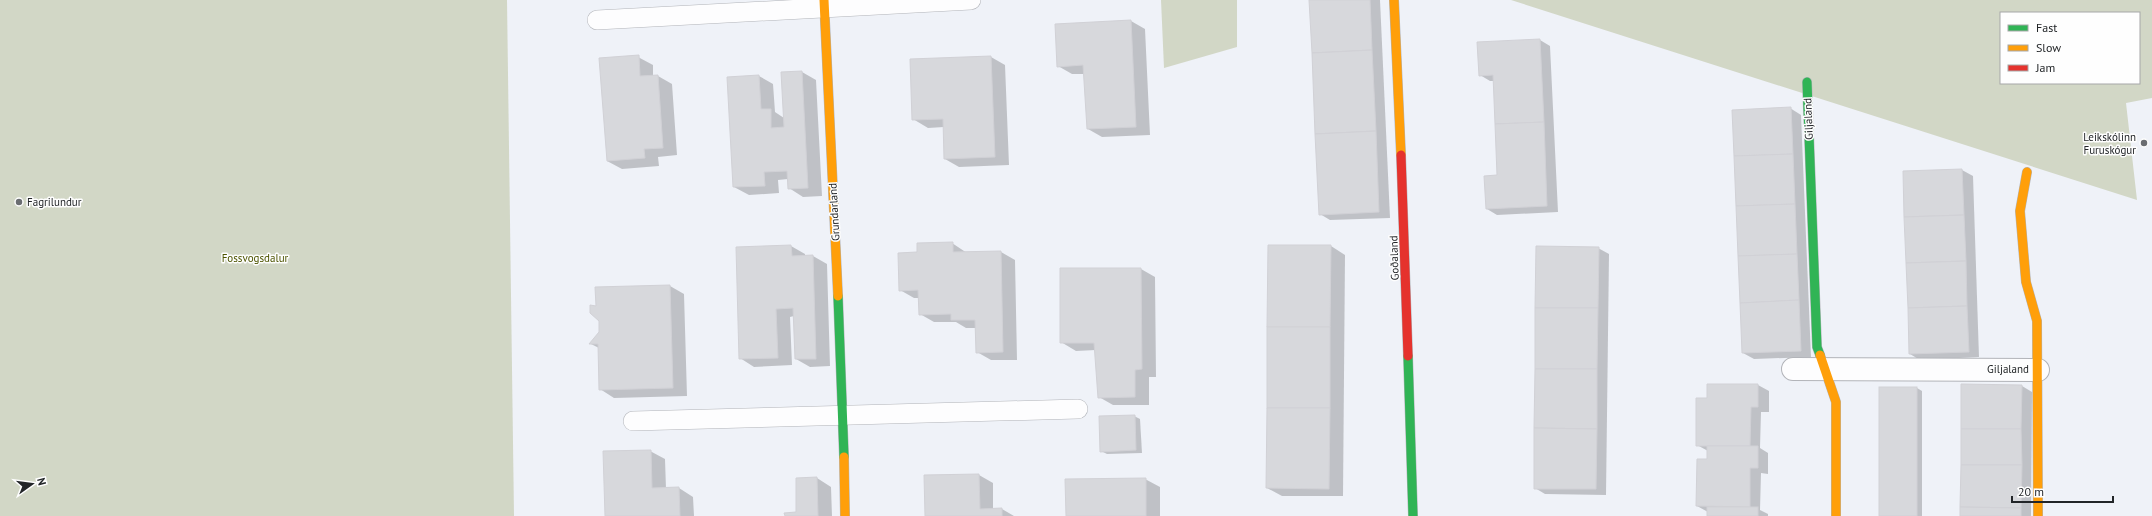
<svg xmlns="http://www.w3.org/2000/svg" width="2152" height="516" viewBox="0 0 2152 516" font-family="'PT Sans',sans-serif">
	<rect width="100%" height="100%" fill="#eff2f8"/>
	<!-- green -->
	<g fill="#d2d7c6" fill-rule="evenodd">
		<path d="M0 0H507L514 516H0Z"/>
		<path d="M1161 0H1237V47L1164 68Z"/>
		<path d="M1511 0H2152V98L2126 103 2137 200ZM2001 13H2139V83H2001Z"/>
	</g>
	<!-- shadow -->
	<g fill="#0003">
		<path d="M1310 0H1380L1390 218 1330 220 1320 214Z"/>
		<path d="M1131 21 1145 29 1150 135 1102 137 1088 129 1085 74H1072L1058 66Z"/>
		<path d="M1540 40 1550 46 1558 212 1497 215 1487 209 1498 176 1494 81H1490L1480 75Z"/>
		<path d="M638 57 653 65V76H658L672 84 677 155 658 157 659 166 622 169 607 161Z"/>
		<path d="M991 57 1005 65 1009 165 959 167 945 159 944 127 928 128 913 119Z"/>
		<path d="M802 72 816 80 822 196 803 197 789 188 788 179 778 180 779 193 749 195 734 187 728 78 759 76 773 84 775 112 784 118Z"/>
		<path d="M1790 108 1801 115 1811 357 1754 359 1743 353Z"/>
		<path d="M1962 170 1973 176 1979 357 1920 360 1910 354Z"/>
		<path d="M952 243 967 253 1001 252 1015 260 1017 360H991L977 352 976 328H966L956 322H934L920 314 919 298H914L900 290 918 253Z"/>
		<path d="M791 246 805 254V256H813L827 264 830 366 810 367 796 359 794 316 790 317 792 365 754 367 740 358Z"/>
		<path d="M1331 246 1345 255 1343 496H1282L1267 488Z"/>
		<path d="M1598 248 1609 254 1606 495 1545 494 1535 488Z"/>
		<path d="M1141 269 1155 277 1156 377H1149V405H1113L1099 397 1096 350 1076 351 1061 342Z"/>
		<path d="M670 286 684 294 687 396 614 398 600 389 599 348 591 344 600 332 596 288Z"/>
		<path d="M1708 385H1758L1769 391V412H1761L1760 448 1768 453V474L1761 473 1760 510 1768 514V516H1708V512L1697 506 1708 460V451L1697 445 1708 399Z"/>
		<path d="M2022 386 2032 392 2031 516H1961Z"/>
		<path d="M1917 388 1922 391V516H1880Z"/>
		<path d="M1134 416 1140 419 1142 453 1107 454 1101 451Z"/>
		<path d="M650 451 665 459 666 489 679 488 693 497 694 516H606Z"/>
		<path d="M979 475 993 483V509H1002L1014 516H926Z"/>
		<path d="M817 478 831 487 832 516H786L798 513 797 479Z"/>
		<path d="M1145 479 1160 487V516H1067Z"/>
	</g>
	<!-- building -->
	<g fill="#d7d8dc" stroke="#d1d1d6">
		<path d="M1309 0H1370L1372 50 1312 53Z"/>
		<path d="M1131 20 1136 127 1087 129 1083 65 1057 67 1055 24Z"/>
		<path d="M1540 39 1544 122 1495 124 1493 75 1479 76 1477 42Z"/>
		<path d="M1372 50 1376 131 1315 134 1312 53Z"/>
		<path d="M639 55 640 76 658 75 663 148 644 149 645 158 607 161 599 58Z"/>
		<path d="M991 56 995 157 944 159 943 119 912 120 910 59Z"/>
		<path d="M802 71 808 188 788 189 787 171 764 172 765 186 733 187 727 77 759 75 761 109H771V128L784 127 781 72Z"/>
		<path d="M1791 107 1793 154 1734 156 1732 110Z"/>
		<path d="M1544 122 1547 206 1486 209 1484 176 1497 175 1495 124Z"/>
		<path d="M1376 131 1379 212 1319 215 1315 134Z"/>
		<path d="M1793 154 1795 204 1736 206 1734 156Z"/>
		<path d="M1962 169 1964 215 1904 217 1903 171Z"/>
		<path d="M1795 204 1797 254 1738 256 1736 206Z"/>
		<path d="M1964 215 1966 261 1906 263 1904 217Z"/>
		<path d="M953 242V252L1001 251 1003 352 976 353 975 320H951V314L919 315 918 290 899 291 898 253 917 252V243Z"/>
		<path d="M791 245 792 256 813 255 816 359H795L793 308 776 309 778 358 739 359 736 247Z"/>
		<path d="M1268 245H1331L1330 327H1267Z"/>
		<path d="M1536 246 1599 247 1598 308H1535Z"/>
		<path d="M1797 254 1799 300 1740 303 1738 256Z"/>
		<path d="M1966 261 1967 306 1908 308 1906 263Z"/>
		<path d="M1060 268H1141L1142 369 1135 370V397L1098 398 1094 343H1060Z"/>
		<path d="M670 285 673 388 599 390 598 344H589L599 332V321L590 313V305L596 306 595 287Z"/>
		<path d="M1799 300 1801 351 1742 353 1740 303Z"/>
		<path d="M1967 306 1969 352 1909 354 1908 308Z"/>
		<path d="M1535 308H1598L1597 369H1535Z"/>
		<rect x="1267" y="327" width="63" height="81"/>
		<path d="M1535 369H1597V429L1534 428Z"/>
		<path d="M1707 384H1758V407H1751L1750 446H1696V398H1707Z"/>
		<path d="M1961 384 2022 385 2021 429H1961Z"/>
		<rect x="1879" y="387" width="38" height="129"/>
		<path d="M1267 408H1330L1329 489 1266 488Z"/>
		<path d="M1135 415 1136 450 1100 452 1099 416Z"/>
		<path d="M1534 428 1597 429 1596 489H1534Z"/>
		<path d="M1961 429H2021L2022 465H1961Z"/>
		<path d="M1707 446H1758V468H1750V507L1696 506 1697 459H1707Z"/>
		<path d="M651 450 652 488 679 487 680 516H605L603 451Z"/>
		<path d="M1961 465H2022L2021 508 1960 507Z"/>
		<path d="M979 474 980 509 1002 508V516H925L924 475Z"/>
		<path d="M817 477 818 516H785L784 513 796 512V478Z"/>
		<path d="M1146 478V516H1066L1065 479Z"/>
		<rect x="1707" y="507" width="51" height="9"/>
		<path d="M1960 507 2021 508V516H1960Z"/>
	</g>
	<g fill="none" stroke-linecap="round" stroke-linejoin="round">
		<defs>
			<g id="lane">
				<path d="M597 20 971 0"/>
				<path d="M633 421 1078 409"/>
			</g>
			<path id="street" d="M1793 369 2038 370"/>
			<g id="fast">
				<path d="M1807 82 1817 347 1820 355"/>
				<path d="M838 296 844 457"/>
				<path d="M1408 356 1413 516"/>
			</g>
			<g id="slow">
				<path d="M824 0 838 296"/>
				<path d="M1394 0 1401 155"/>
				<path d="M2027 172 2020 211 2026 282 2037 321 2038 516"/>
				<path d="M1820 355 1836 402V516"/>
				<path d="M844 457 845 516"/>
			</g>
			<path id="jam" d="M1401 155 1408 356"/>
		</defs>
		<!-- lane casing -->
		<use href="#lane" stroke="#b2b4b9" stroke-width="20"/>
		<!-- street casing -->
		<use href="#street" stroke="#b2b4b9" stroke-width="24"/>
		<!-- fast casing -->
		<use href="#fast" stroke="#b2b4b9" stroke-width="10"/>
		<!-- slow casing -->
		<use href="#slow" stroke="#b2b4b9" stroke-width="10"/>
		<!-- jam casing -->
		<use href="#jam" stroke="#b2b4b9" stroke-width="10"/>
		<!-- lane -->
		<use href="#lane" stroke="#fdfdfe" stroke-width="19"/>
		<!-- street -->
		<use href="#street" stroke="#fdfdfe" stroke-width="22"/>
		<!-- fast -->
		<use href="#fast" stroke="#30b455" stroke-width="9"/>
		<!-- slow -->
		<use href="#slow" stroke="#ff9f0a" stroke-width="9"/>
		<!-- jam -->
		<use href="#jam" stroke="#e5322d" stroke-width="9"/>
	</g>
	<!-- markers -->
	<g fill="#6a6d71" stroke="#fefefe" stroke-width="1.5">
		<circle cx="2144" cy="143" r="4"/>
		<circle cx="19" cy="202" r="4"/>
	</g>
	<g text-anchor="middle" stroke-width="3" stroke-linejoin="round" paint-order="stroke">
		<!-- street labels -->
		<g font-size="11" fill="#222528" stroke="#fefefe">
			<text transform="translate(1808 119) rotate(-92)" y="4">Giljaland</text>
			<text transform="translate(834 212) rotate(-93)" y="4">Grundarland</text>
			<text transform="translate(1394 258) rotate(-92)" y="4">Goðaland</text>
			<text x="2008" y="373">Giljaland</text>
		</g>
		<!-- poi labels -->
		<g font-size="11" fill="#222528" stroke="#fefefe" text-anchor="end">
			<text x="2136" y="141">Leikskólinn<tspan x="2136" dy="13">Furuskógur</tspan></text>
			<text x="27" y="206" text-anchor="start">Fagrilundur</text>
		</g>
		<!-- park labels -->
		<g font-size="11" fill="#4d5400" stroke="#fefefe">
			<text x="255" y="262">Fossvogsdalur</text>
		</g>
	</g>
	<!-- legend -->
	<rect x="2000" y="12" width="140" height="72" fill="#fefefe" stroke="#a6a7a8"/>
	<rect x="2008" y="25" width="20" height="6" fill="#30b455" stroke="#a6a7a8"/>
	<text x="2036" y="32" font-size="12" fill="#222528">Fast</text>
	<rect x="2008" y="45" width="20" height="6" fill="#ff9f0a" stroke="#a6a7a8"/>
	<text x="2036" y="52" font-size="12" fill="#222528">Slow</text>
	<rect x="2008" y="65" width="20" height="6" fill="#e5322d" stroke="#a6a7a8"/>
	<text x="2036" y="72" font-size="12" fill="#222528">Jam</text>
	<!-- north arrow -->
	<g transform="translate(32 484) rotate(76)" stroke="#fefefe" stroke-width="3" paint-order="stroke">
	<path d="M0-3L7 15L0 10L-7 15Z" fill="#222528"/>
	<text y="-6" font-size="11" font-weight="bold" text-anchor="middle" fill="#222528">N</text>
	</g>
	<!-- scale -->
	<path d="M2012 496v6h101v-6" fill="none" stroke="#222528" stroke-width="2"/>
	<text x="2018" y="496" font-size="12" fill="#222528" stroke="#fefefe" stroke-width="3" paint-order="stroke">20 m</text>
</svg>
